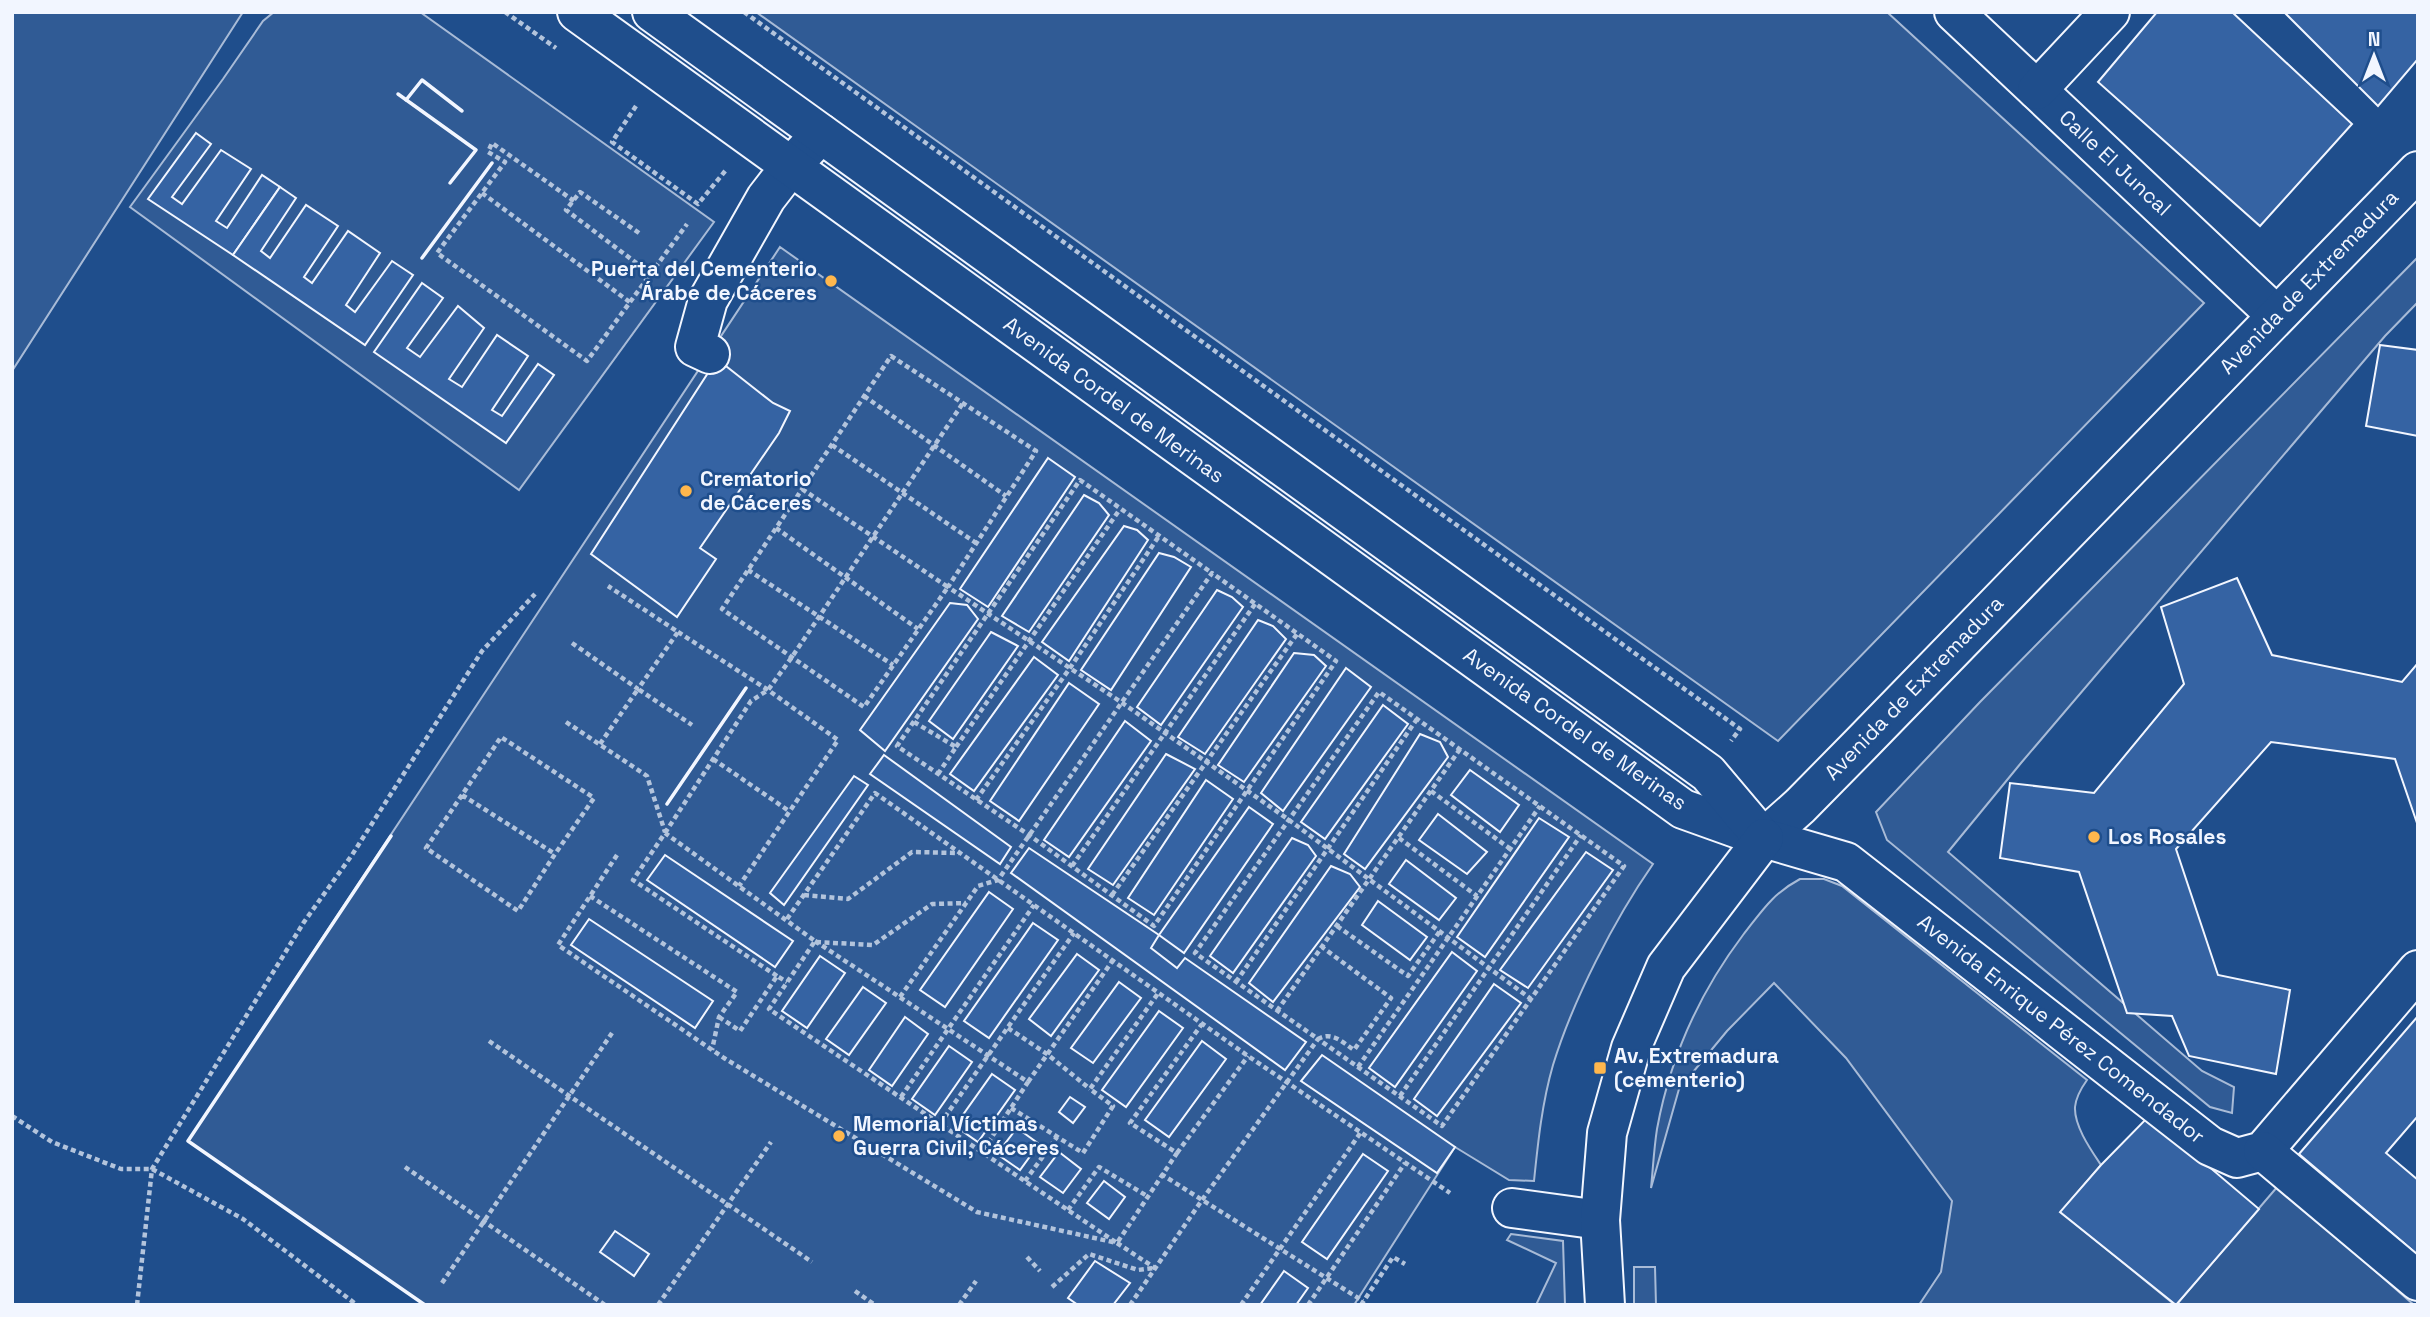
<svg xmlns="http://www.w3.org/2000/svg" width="2430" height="1317" viewBox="0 0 2430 1317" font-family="'Space Grotesk',sans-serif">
	<rect width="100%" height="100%" fill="#1f4e8c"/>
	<!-- green -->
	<g fill="#305b95" stroke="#a8bbd7" stroke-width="2">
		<path d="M12 12H243L12 371Z"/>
		<path d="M274 12H420L714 222 519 490 130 207 223 79 263 21Z"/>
		<path d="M756 12H1887L2204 303 1778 741Z"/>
		<path d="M780 247 1653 864C1614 920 1573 1000 1553 1065 1542 1103 1538 1142 1534 1181L1509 1180 1455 1147 1354 1305H425L188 1141Z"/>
		<path d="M2418 257V302L2385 336 2021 763 1948 852 2202 1071 2234 1087 2232 1113 2210 1107 1887 840 1876 812 1980 702Z"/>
		<path d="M1800 879H1824L1842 886 2087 1080C2082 1087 2076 1097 2075 1107 2074 1126 2091 1150 2101 1165L2061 1212 2175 1305H1919L1941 1272 1952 1201 1846 1058 1774 983 1727 1031 1679 1089 1651 1188C1653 1168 1654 1148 1657 1129 1670 1058 1700 992 1743 935 1762 911 1772 894 1800 879Z"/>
		<path d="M2278 1186 2414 1305H2176Z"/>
		<path d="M1511 1234 1563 1241 1565 1305H1536L1556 1263 1507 1240Z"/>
		<path d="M1634 1267H1655L1656 1305H1634Z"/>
	</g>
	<!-- building -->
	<g fill="#3563a3" stroke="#f2f6ff" stroke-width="2">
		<path d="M2157 12H2232L2352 124 2260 226 2098 82Z"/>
		<path d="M2284 12H2418V59L2378 106Z"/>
		<path d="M196 133 211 144 172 197 182 204 221 150 251 169 216 221 227 228 262 175 280 187 233 255 148 199Z"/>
		<path d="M280 187 296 198 261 251 270 258 306 205 338 226 304 277 312 283 348 231 380 253 346 305 355 312 392 261 413 275 365 345 233 255Z"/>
		<path d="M422 283 443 298 407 348 420 357 458 306 484 328 449 379 462 387 497 335 528 356 492 410 502 416 538 364 554 375 506 443 374 352Z"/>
		<path d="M2380 345 2418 350V436L2366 426Z"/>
		<path d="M717 359 773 403 790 411 779 433 700 548 716 559 677 617 591 554Z"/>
		<path d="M1048 458 1075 477 988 607 960 589Z"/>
		<path d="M1084 495 1099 503 1109 515 1029 632 1002 616Z"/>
		<path d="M1124 526 1137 530 1148 540 1069 661 1042 642Z"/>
		<path d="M1159 553 1174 557 1191 567 1111 690 1081 670Z"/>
		<path d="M2237 578 2272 655 2402 682 2418 663V826L2395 759 2271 742 2176 849 2218 975 2290 990 2276 1074 2189 1056 2172 1016 2127 1013 2079 872 2000 858 2010 783 2094 793 2184 684 2161 607Z"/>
		<path d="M1217 590 1232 597 1243 607 1161 725 1137 707Z"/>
		<path d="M950 603 967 605 978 619 885 751 860 730Z"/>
		<path d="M1258 620 1273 626 1286 639 1205 754 1178 737Z"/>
		<path d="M991 632 1018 646 953 739 929 721Z"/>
		<path d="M1294 653 1314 655 1326 666 1244 782 1218 765Z"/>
		<path d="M1034 657 1058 675 974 791 950 774Z"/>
		<path d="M1346 668 1371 687 1283 811 1261 793Z"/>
		<path d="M1069 683 1099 704 1019 821 990 801Z"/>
		<path d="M1383 705 1408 724 1325 839 1301 822Z"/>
		<path d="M1125 721 1151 741 1069 857 1044 840Z"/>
		<path d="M1420 734 1440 742 1448 757 1365 869 1344 854Z"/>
		<path d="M1166 754 1195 769 1113 885 1088 869Z"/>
		<path d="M884 755 1011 847 1000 864 870 774Z"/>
		<path d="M1470 770 1519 805 1500 832 1451 795Z"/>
		<path d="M854 776 868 785 784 905 770 893Z"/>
		<path d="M1206 780 1233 799 1154 915 1128 898Z"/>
		<path d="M1249 807 1273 824 1184 953 1159 935Z"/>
		<path d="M1438 814 1487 852 1467 874 1419 840Z"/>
		<path d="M1539 818 1569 837 1485 957 1457 937Z"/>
		<path d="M1292 838 1308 845 1316 856 1233 973 1210 956Z"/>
		<path d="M1029 848 1159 935 1151 948 1177 968 1185 958 1306 1042 1285 1070 1011 873Z"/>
		<path d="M1586 852 1613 870 1528 988 1500 970Z"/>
		<path d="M665 855 793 941 775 967 647 880Z"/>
		<path d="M1406 860 1456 898 1439 920 1389 884Z"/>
		<path d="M1331 866 1350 874 1360 887 1273 1002 1249 983Z"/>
		<path d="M989 892 1013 909 945 1007 920 990Z"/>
		<path d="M1378 901 1427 937 1410 960 1362 925Z"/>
		<path d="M589 919 713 1001 695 1028 571 945Z"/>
		<path d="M1033 923 1058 940 989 1038 964 1021Z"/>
		<path d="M1452 952 1477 971 1395 1087 1369 1068Z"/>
		<path d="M1077 954 1099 970 1051 1036 1029 1019Z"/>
		<path d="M820 956 845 973 807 1028 782 1011Z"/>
		<path d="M1119 982 1141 998 1093 1063 1071 1048Z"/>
		<path d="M1494 984 1521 1003 1437 1116 1414 1099Z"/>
		<path d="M863 987 886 1003 849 1055 826 1039Z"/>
		<path d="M1159 1011 1183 1028 1126 1107 1102 1090Z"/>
		<path d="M2418 1016V1116L2386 1153 2418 1180V1255L2299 1154Z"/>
		<path d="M905 1017 928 1034 892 1086 869 1070Z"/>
		<path d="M1202 1041 1226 1059 1169 1137 1145 1120Z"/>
		<path d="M949 1046 972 1062 935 1115 912 1099Z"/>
		<path d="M1322 1055 1455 1147 1437 1173 1301 1081Z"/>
		<path d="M992 1074 1015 1090 978 1142 955 1126Z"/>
		<path d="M1070 1097 1085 1107 1073 1123 1059 1112Z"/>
		<path d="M2149 1116 2259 1209 2176 1305 2060 1212 2101 1165Z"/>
		<path d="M1017 1128 1039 1144 1020 1170 997 1154Z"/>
		<path d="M1059 1152 1081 1169 1063 1193 1040 1177Z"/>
		<path d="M1363 1154 1388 1171 1327 1259 1302 1242Z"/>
		<path d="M1104 1181 1125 1197 1109 1219 1087 1203Z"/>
		<path d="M615 1231 649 1254 634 1276 600 1252Z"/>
		<path d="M1095 1261 1130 1283 1113 1305H1078L1068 1298Z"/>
		<path d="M1284 1271 1308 1288 1296 1305H1260Z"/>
	</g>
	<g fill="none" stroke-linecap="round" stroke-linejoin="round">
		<defs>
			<g id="minor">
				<path d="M1954 12 2276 315"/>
				<path d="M2037 90 2110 12"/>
				<path d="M710 354 695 347 708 300 766 198 790 167 821 134"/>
				<path d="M1764 838 1800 806 1861 744 2418 171"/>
				<path d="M1764 838 1846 862 2210 1146 2237 1158 2263 1151 2418 970"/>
				<path d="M2263 1151 2418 1281"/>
				<path d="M1512 1208 1600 1220"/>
			</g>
			<g id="major">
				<path d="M577 12 1683 809 1764 838"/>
				<path d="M652 12 1708 773 1762 837"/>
				<path d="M1605 1305 1600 1220 1607 1133 1631 1048 1666 967 1764 838"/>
			</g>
		</defs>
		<!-- minor casing -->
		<use href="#minor" stroke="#f2f6ff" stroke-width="42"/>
		<!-- major casing -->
		<use href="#major" stroke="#f2f6ff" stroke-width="42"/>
		<!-- path -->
		<g stroke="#b3c4dc" stroke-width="4.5" stroke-dasharray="5 3.5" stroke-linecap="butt">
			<path d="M505 12 556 48"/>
			<path d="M744 12 1740 729 1731 741"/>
			<path d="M636 106 612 142 698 204 726 170"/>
			<path d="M482 193 631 303"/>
			<path d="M574 201 492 143 488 152 505 162 437 253 587 361 687 224"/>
			<path d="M639 233 580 192 566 210 651 274"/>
			<path d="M864 396 1006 496"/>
			<path d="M832 445 976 543"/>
			<path d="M802 489 948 587 864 707 722 609 891 356 1036 451 948 587 1121 702 1289 820 1531 999"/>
			<path d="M776 528 918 629"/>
			<path d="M748 570 893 665"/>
			<path d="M678 632 768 690 838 740 739 886"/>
			<path d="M572 643 638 689 678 632 608 586"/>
			<path d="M566 722 647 776 665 832"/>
			<path d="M914 722 956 747 938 774"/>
			<path d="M600 744 638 689 692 725"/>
			<path d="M956 747 1120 509"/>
			<path d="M713 759 789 811"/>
			<path d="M1431 791 1509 848"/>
			<path d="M462 795 426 848 518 911 555 854 462 795 501 737 594 798 555 854"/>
			<path d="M976 800 1070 668 1159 536"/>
			<path d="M665 833 751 701 768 690 792 657 963 403"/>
			<path d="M1399 838 1477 896"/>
			<path d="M617 855 558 945 724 1058 977 1212 1117 1243 1155 1268"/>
			<path d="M1072 866 1255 604"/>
			<path d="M804 895 848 899 912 852 959 853"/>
			<path d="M1112 895 1297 634"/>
			<path d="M590 896 737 992 719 1017 712 1050"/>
			<path d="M787 919 875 793 1248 1056 1450 1193"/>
			<path d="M1337 926 1408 976 1440 931"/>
			<path d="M815 941 1028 1082 982 1152"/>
			<path d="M816 942 873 945 932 904 966 903"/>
			<path d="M777 976 633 880 665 833 815 941 769 1009 1117 1243 1177 1153 1130 1123 1202 1024"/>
			<path d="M1236 982 1417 719"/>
			<path d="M900 997 978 886 998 880 1212 573 1336 661 1154 926 1029 835 897 746 1080 480 1212 573"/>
			<path d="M1277 1011 1460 749"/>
			<path d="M719 1017 740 1031 777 976 787 982"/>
			<path d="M1008 1028 1047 1054 1090 1089"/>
			<path d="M489 1041 812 1262"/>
			<path d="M1358 1067 1540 806"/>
			<path d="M1028 1082 1113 960"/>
			<path d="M1400 1096 1581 835"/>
			<path d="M901 1097 1034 905"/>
			<path d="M1011 1108 1083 1153 1113 1106 1090 1089 1159 992"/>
			<path d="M12 1116 52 1142 121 1169H152L243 1219 357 1305"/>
			<path d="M940 1124 1074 933"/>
			<path d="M1177 1153 1248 1056"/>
			<path d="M405 1167 605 1305"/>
			<path d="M1161 1174 1363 1301"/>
			<path d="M1025 1181 1057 1137"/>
			<path d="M1068 1210 1099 1167 1147 1196"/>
			<path d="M1027 1257 1040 1271"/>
			<path d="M442 1283 612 1033"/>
			<path d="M1052 1287 1089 1254 1138 1270 1154 1268"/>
			<path d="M855 1291 875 1305"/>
			<path d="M137 1305 152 1169 304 922 352 855 482 651 535 594"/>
			<path d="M658 1305 771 1142"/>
			<path d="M959 1305 976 1281"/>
			<path d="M1130 1305 1202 1200 1318 1039 1442 1126 1624 866 1379 692 1195 953 1318 1039C1332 1031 1342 1042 1354 1050L1391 998 1322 947"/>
			<path d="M1241 1305 1361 1132"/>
			<path d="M1308 1305 1405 1163"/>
			<path d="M1361 1305 1393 1257 1405 1264"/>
		</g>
		<!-- minor -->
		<use href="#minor" stroke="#1f4e8c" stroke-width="38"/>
		<!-- major -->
		<use href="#major" stroke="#1f4e8c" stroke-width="38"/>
		<!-- wall -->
		<g stroke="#f2f6ff" stroke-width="3.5">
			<path d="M398 94 476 150 450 183"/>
			<path d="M406 100 422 80 462 111"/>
			<path d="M422 258 492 163"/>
			<path d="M667 804 746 688"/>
			<path d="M391 836 188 1141 425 1305"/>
		</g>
	</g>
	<!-- markers -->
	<g fill="#ffb74d" stroke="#1f4e8c" stroke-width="2.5">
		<circle cx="831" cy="281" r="7"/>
		<circle cx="686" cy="491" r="7"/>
		<circle cx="2094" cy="837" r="7"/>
		<rect x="1593" y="1061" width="14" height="14" rx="3.5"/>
		<circle cx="839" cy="1136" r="7"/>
	</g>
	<g text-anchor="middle" stroke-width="5" stroke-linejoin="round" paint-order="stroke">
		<!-- street labels -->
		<g font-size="21" fill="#f2f6ff" stroke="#1f4e8c">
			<text transform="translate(2115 163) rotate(43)" y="7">Calle El Juncal</text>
			<text transform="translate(2309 282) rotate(-46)" y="7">Avenida de Extremadura</text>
			<text transform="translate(1114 400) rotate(36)" y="7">Avenida Cordel de Merinas</text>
			<text transform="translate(1914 688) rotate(-46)" y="7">Avenida de Extremadura</text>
			<text transform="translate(1575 729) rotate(35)" y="7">Avenida Cordel de Merinas</text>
			<text transform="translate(2061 1029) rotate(38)" y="7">Avenida Enrique Pérez Comendador</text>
		</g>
		<!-- poi labels -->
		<g font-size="21" font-weight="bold" fill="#f2f6ff" stroke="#1f4e8c" text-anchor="start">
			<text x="817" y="276" text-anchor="end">Puerta del Cementerio<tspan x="817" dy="24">Árabe de Cáceres</tspan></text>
			<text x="700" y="486">Crematorio<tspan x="700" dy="24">de Cáceres</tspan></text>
			<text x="2108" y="844">Los Rosales</text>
			<text x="1614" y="1063">Av. Extremadura<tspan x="1614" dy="24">(cementerio)</tspan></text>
			<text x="853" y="1131">Memorial Víctimas<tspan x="853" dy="24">Guerra Civil, Cáceres</tspan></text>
		</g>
	</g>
	<!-- border -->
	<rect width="2430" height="1317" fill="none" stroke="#f2f6ff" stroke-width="28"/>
	<!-- north arrow -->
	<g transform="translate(2374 56)" stroke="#1f4e8c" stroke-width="5" paint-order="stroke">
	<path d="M0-5L12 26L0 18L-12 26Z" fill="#f2f6ff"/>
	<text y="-10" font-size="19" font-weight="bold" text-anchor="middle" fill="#f2f6ff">N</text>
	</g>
</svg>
